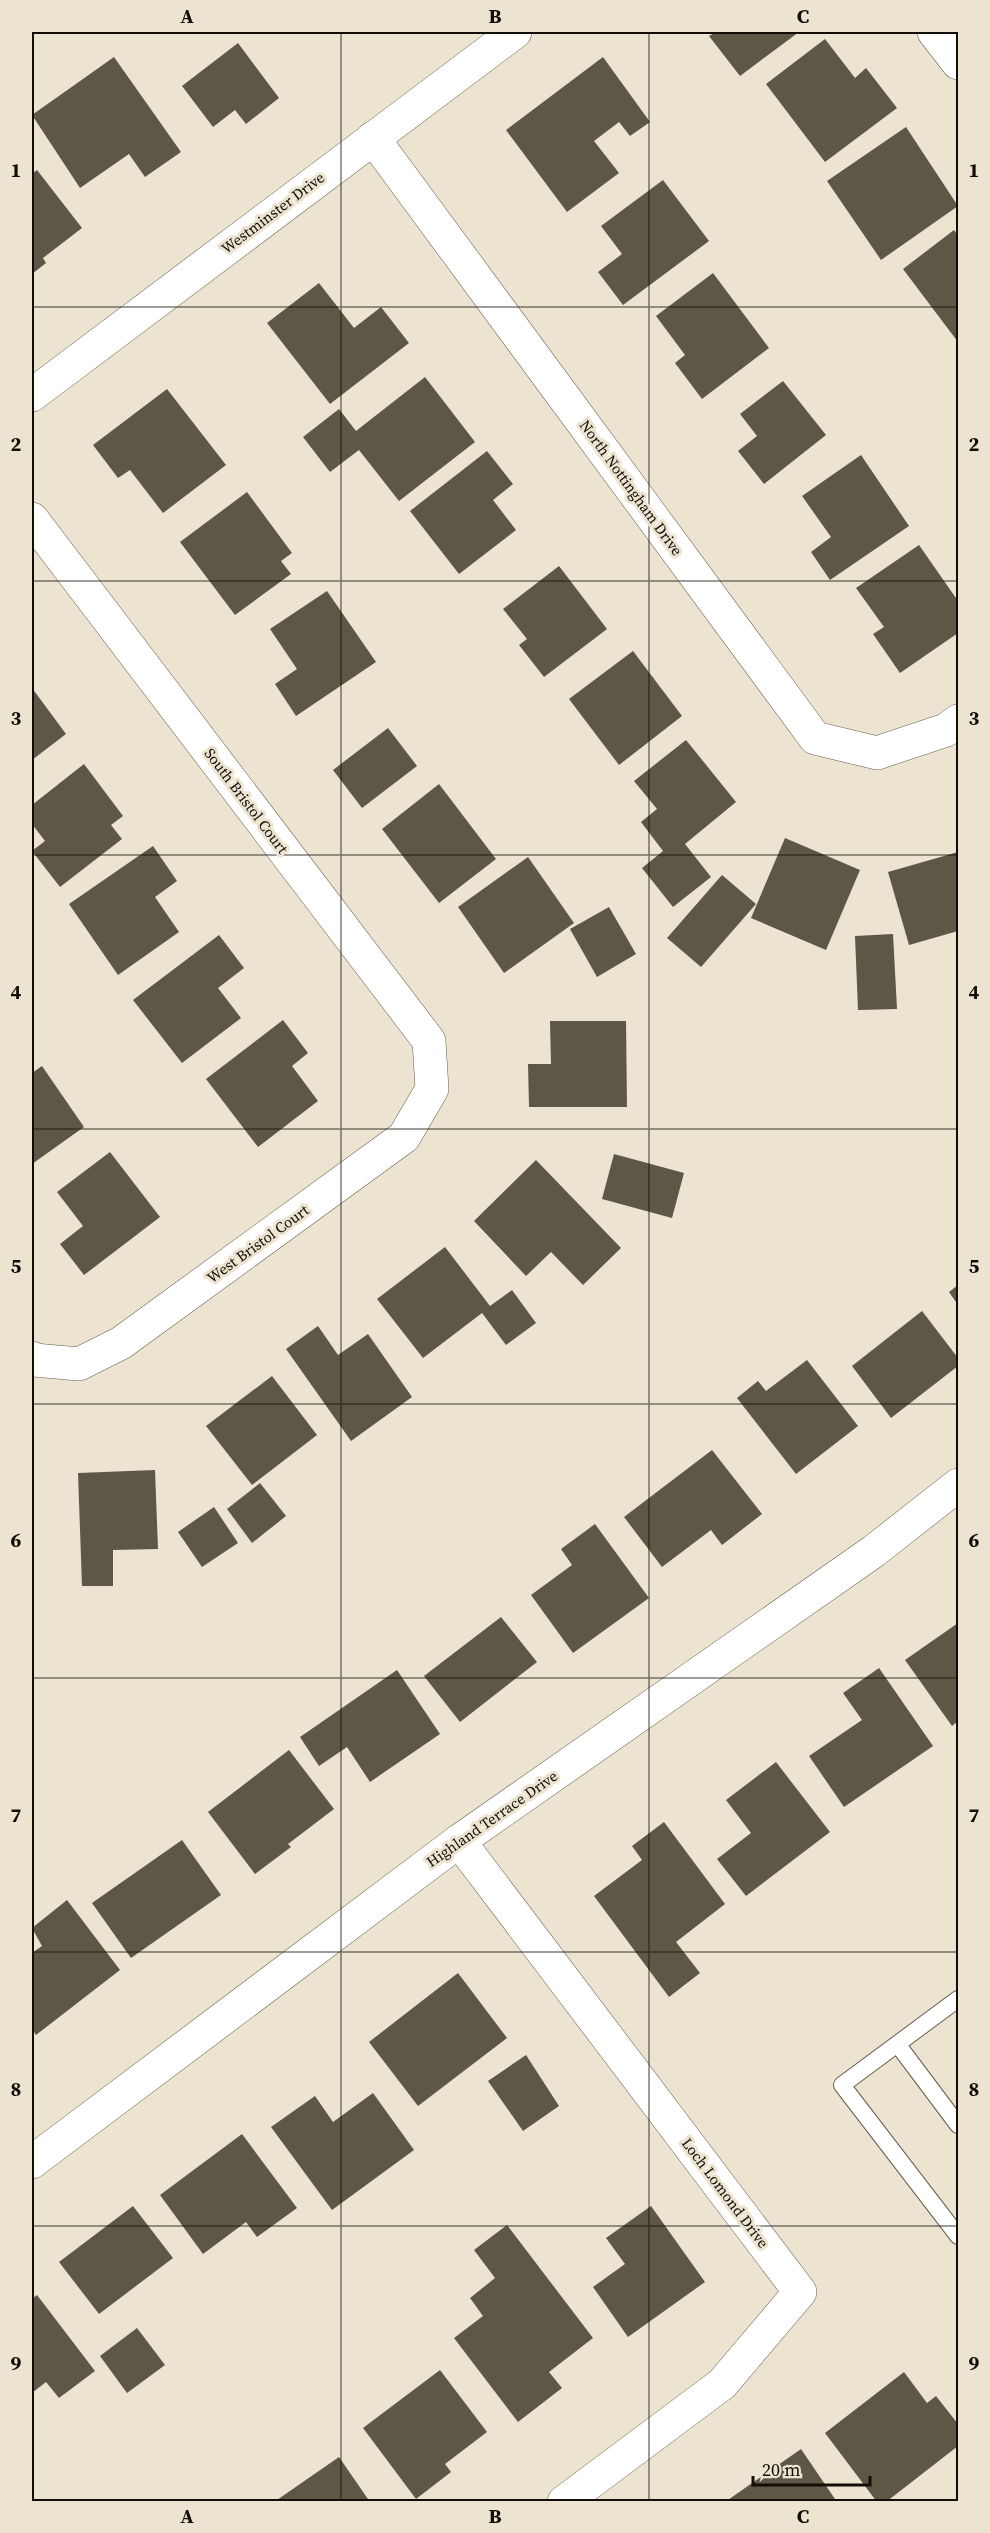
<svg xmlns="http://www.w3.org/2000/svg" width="990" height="2533" viewBox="0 0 990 2533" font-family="'Source Serif 4',serif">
	<rect width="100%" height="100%" fill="#ece4d0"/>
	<!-- building -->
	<g fill="#5e5746">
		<path d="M716 32H799L740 76 709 36Z"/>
		<path d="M825 39 855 78 866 68 897 108 825 162 766 84Z"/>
		<path d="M238 43 279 98 246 124 235 110 213 127 182 86Z"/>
		<path d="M114 57 181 152 145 177 129 154 80 188 32 115Z"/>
		<path d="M603 57 650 122 630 136 619 122 594 141 619 173 567 212 506 130Z"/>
		<path d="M906 127 958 206 881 260 827 181Z"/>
		<path d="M37 170 82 228 43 258 46 263 32 274V174Z"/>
		<path d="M663 180 709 241 623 305 598 272 622 254 601 226Z"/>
		<path d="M954 230 958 236V342L903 269Z"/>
		<path d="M713 273 769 348 702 399 675 363 685 355 656 316Z"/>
		<path d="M319 283 354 328 381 307 409 343 330 404 267 323Z"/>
		<path d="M425 377 475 442 399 501 359 450 330 472 303 437 339 409 356 431Z"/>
		<path d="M783 381 826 435 764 484 738 451 757 436 740 414Z"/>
		<path d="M167 389 226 465 163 513 130 470 118 478 93 445Z"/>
		<path d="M487 451 513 484 493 500 516 530 459 574 410 511Z"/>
		<path d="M861 455 909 526 830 580 811 552 831 537 802 496Z"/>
		<path d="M247 492 292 553 281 561 291 574 235 615 180 542Z"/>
		<path d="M919 545 958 601V633L900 673 873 634 884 627 856 588Z"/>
		<path d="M559 566 607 629 544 677 519 645 527 639 503 609Z"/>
		<path d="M327 591 376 662 296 716 275 684 297 669 270 629Z"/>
		<path d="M633 651 682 716 619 765 569 699Z"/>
		<path d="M32 688 66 734 32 760Z"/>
		<path d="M388 728 417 766 362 808 333 770Z"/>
		<path d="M686 740 736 802 685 844 711 877 673 907 642 868 663 851 641 822 657 809 634 781Z"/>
		<path d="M84 764 123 816 111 825 122 839 60 887 32 851 45 841 32 824V805Z"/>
		<path d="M439 784 496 859 439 903 382 829Z"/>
		<path d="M785 838 860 870 826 950 751 918Z"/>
		<path d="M153 846 177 881 155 897 179 932 118 975 69 904Z"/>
		<path d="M958 852V931L909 945 888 872Z"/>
		<path d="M528 857 574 923 504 973 458 907Z"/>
		<path d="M722 875 756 904 701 967 667 938Z"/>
		<path d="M609 907 636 954 597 977 570 929Z"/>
		<path d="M893 934 897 1009 858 1010 855 936Z"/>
		<path d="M219 935 244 968 218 988 241 1018 182 1063 133 1000Z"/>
		<path d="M283 1020 308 1053 292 1066 318 1101 258 1147 206 1079Z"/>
		<path d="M550 1021H626L627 1107H529L528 1064H551Z"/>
		<path d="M42 1066 84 1127 32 1164V1073Z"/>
		<path d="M110 1152 160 1217 84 1275 60 1244 83 1226 57 1192Z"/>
		<path d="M614 1154 684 1173 672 1218 602 1199Z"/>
		<path d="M536 1160 621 1248 583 1285 551 1252 526 1276 474 1221Z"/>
		<path d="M445 1247 490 1306 512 1290 536 1323 506 1345 482 1313 423 1358 377 1299Z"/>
		<path d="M958 1285V1305L949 1292Z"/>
		<path d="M922 1311 958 1358V1366L891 1418 852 1366Z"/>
		<path d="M318 1326 338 1355 368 1334 412 1397 351 1441 286 1349Z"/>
		<path d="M807 1360 858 1426 796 1474 737 1398 758 1381 766 1391Z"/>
		<path d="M272 1376 317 1435 252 1485 206 1426Z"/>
		<path d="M712 1450 762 1514 722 1545 711 1530 662 1567 624 1517Z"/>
		<path d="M155 1470 158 1549 113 1550V1586H82L78 1473Z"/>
		<path d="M260 1483 286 1516 252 1543 227 1509Z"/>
		<path d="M214 1507 238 1543 202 1567 178 1532Z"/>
		<path d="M595 1524 649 1598 573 1653 531 1595 572 1565 561 1549Z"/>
		<path d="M501 1617 537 1662 460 1722 424 1676Z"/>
		<path d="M958 1623V1721L952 1726 905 1660Z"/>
		<path d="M879 1668 933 1746 844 1807 809 1756 862 1720 843 1693Z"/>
		<path d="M397 1670 440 1734 370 1782 347 1747 319 1766 300 1737Z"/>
		<path d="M289 1750 334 1809 288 1844 291 1847 255 1874 208 1812Z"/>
		<path d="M776 1762 830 1832 746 1896 717 1859 751 1833 726 1800Z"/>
		<path d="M664 1822 725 1904 676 1942 700 1973 669 1997 594 1896 642 1860 632 1846Z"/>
		<path d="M182 1840 221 1895 131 1958 92 1903Z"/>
		<path d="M67 1900 120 1970 36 2035 32 2029V1953L42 1946 32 1928Z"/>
		<path d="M458 1973 507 2038 418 2106 369 2042Z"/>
		<path d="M526 2055 559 2106 523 2131 488 2081Z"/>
		<path d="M373 2093 414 2150 332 2210 271 2127 315 2096 333 2122Z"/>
		<path d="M242 2134 297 2208 257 2237 246 2222 203 2254 160 2195Z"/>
		<path d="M133 2206 173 2258 99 2314 59 2262Z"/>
		<path d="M651 2206 705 2282 628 2337 593 2287 625 2264 606 2238Z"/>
		<path d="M507 2225 593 2338 549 2372 562 2388 518 2422 454 2338 483 2316 470 2298 495 2278 474 2250Z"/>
		<path d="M37 2295 95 2371 59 2398 46 2382 32 2393V2299Z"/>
		<path d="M137 2328 165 2365 127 2393 100 2356Z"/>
		<path d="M440 2370 487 2432 445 2464 451 2472 416 2499 363 2428Z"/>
		<path d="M904 2372 927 2403 936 2396 958 2424V2446L886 2502H877L825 2433Z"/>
		<path d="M801 2449 837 2502H725Z"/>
		<path d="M339 2457 370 2502H274Z"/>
	</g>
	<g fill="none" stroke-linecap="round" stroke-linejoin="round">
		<defs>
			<g id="service">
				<path d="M958 1999 842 2085 958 2236"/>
				<path d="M898 2045 958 2125"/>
			</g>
			<g id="minor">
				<path d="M934 32 958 63"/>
				<path d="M373 138 815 738 877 753 946 730 958 721"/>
				<path d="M32 395 515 32"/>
				<path d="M32 519 429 1041 432 1089 404 1137 121 1343 79 1364 34 1360 32 1358"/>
				<path d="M459 1841 800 2292 722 2384 564 2502"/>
				<path d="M32 2162 459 1841 874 1551 958 1485"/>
			</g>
		</defs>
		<!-- service casing -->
		<use href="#service" stroke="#665f4e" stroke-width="18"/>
		<!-- minor casing -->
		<use href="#minor" stroke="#665f4e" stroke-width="34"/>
		<!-- service -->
		<use href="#service" stroke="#fff" stroke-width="16"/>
		<!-- minor -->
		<use href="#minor" stroke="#fff" stroke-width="33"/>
	</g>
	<!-- grid -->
	<path fill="none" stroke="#110e08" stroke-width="1.5" stroke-opacity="0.55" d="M341 32V2502M649 32V2502M32 307H958M32 581H958M32 855H958M32 1129H958M32 1404H958M32 1678H958M32 1952H958M32 2226H958"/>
	<g text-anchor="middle" stroke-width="6" stroke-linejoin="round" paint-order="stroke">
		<!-- street labels -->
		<g font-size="15" fill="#110e08" stroke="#ece4d0">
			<text transform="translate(273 213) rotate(-37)" y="5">Westminster Drive</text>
			<text transform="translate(631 488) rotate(54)" y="5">North Nottingham Drive</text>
			<text transform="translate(246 801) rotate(53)" y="5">South Bristol Court</text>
			<text transform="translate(258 1244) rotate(-36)" y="5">West Bristol Court</text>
			<text transform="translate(492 1819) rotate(-35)" y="5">Highland Terrace Drive</text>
			<text transform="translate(725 2193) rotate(53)" y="5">Loch Lomond Drive</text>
		</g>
	</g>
	<!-- border -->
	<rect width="990" height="2533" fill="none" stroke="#ece4d0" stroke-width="66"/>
	<!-- scale -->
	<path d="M753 2476v9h117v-9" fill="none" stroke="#110e08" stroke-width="3"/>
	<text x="762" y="2476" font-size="18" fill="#110e08" stroke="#ece4d0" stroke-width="4.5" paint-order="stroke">20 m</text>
	<rect x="33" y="33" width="924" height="2467" fill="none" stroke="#110e08" stroke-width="2"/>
	<g font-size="20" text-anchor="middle" font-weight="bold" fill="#110e08">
		<text x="187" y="23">A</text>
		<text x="495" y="23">B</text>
		<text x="803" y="23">C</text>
		<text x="16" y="177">1</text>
		<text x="974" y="177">1</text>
		<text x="16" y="451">2</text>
		<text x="974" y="451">2</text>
		<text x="16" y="725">3</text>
		<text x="974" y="725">3</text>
		<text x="16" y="999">4</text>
		<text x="974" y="999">4</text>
		<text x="16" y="1273">5</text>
		<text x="974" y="1273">5</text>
		<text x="16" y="1547">6</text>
		<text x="974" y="1547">6</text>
		<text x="16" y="1822">7</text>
		<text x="974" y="1822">7</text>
		<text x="16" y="2096">8</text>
		<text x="974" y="2096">8</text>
		<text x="16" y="2370">9</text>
		<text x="974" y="2370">9</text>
		<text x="187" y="2523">A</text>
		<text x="495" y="2523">B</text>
		<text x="803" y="2523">C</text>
	</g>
</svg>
